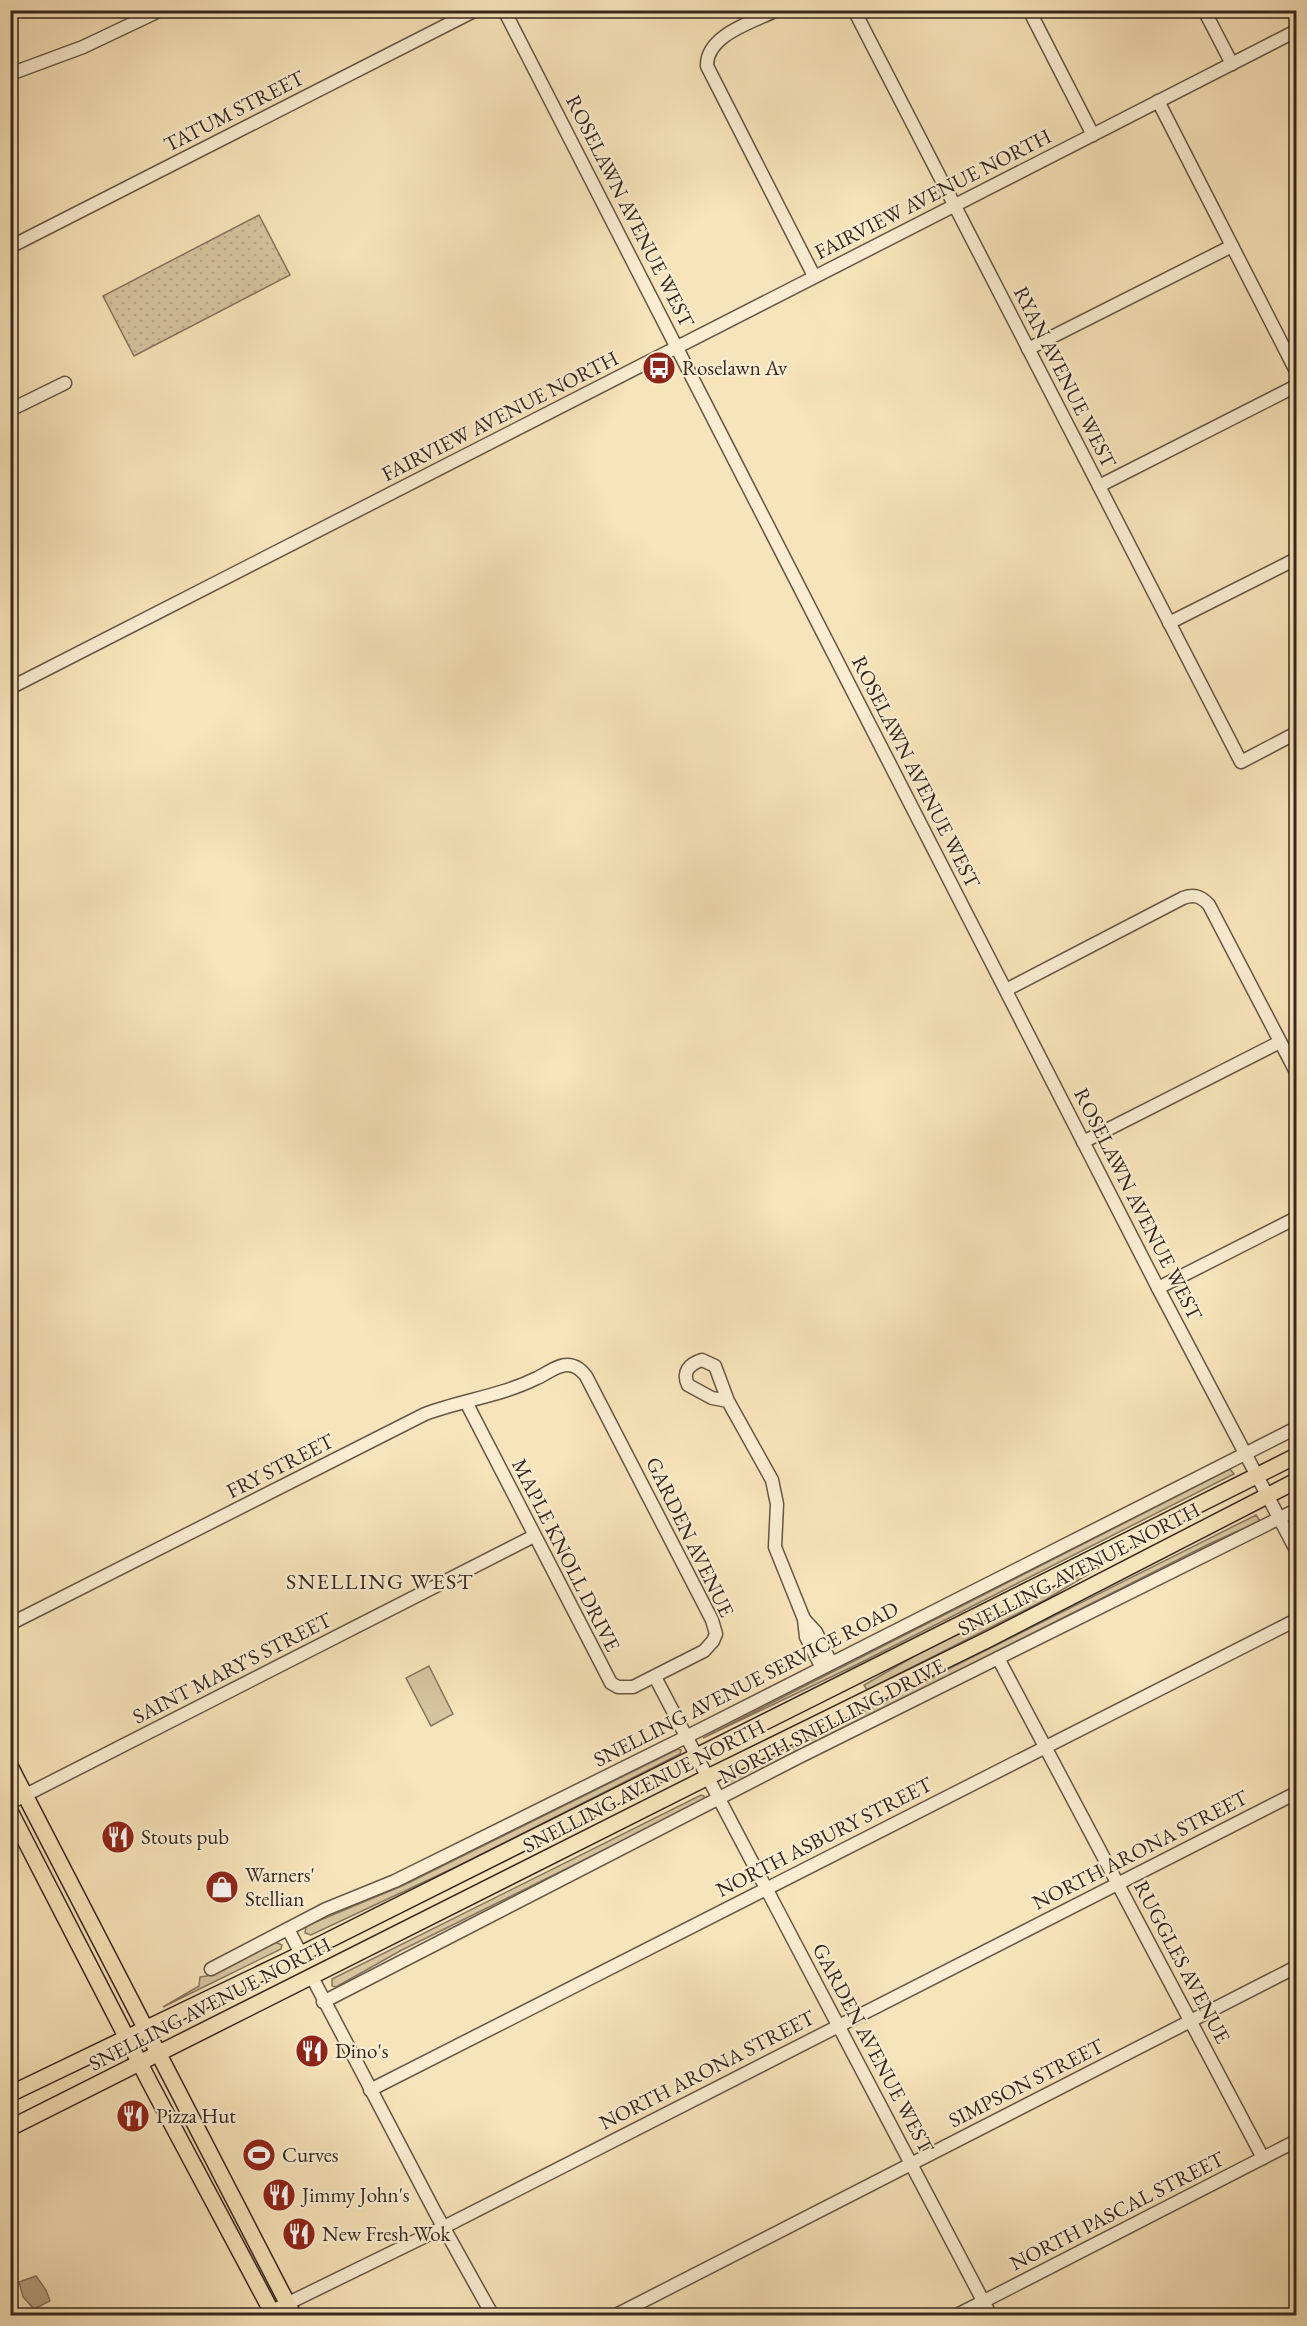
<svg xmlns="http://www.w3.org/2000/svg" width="1307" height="2326" viewBox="0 0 1307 2326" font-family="'EB Garamond',serif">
	<defs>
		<pattern id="garden-dots" width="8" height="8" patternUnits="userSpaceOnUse" patternTransform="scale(1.5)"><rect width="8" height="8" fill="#d7c49f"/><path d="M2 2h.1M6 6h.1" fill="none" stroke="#b9a888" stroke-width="1.8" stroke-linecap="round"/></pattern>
	</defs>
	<rect width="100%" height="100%" fill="#f8e4ba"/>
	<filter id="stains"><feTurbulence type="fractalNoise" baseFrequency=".00333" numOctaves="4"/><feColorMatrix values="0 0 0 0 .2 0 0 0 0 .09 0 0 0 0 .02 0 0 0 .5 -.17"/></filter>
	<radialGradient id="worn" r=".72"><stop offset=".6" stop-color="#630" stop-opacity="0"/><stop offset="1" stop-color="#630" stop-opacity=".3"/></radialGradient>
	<!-- grass -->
	<g fill="#d7c49f" stroke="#86755e" stroke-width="1.5">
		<path d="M1230 1469 1234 1474 856 1665 703 1738Z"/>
		<path d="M1256 1515 1260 1521 1209 1544 731 1786 728 1785 729 1779Z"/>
		<path d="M1097 1564 1099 1568 1045 1600 867 1690 864 1685 918 1654Z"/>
		<path d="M429 1666 453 1714 431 1726 406 1678Z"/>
		<path d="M678 1749 681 1750 680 1754 460 1865 311 1935 305 1933 306 1926 404 1885Z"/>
		<path d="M701 1795 704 1796V1800L675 1815 400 1951 336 1987 332 1986V1979Z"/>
		<path d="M275 1942 282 1945 281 1949 163 2007 199 1986 200 1977 207 1976Z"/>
	</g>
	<!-- garden -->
	<path fill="url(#garden-dots)" stroke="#86755e" stroke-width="1.5" d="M259 215 290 275 134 356 103 296Z"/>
	<!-- water -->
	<path fill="#b6a385" stroke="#83715c" stroke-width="1.5" d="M36 2276 46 2290 50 2301 34 2309 23 2297 19 2282Z"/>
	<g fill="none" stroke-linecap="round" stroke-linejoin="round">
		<defs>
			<g id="minor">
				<path d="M504 10 1158 1288 1296 1550"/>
				<path d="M777 10C753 22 706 35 707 66L814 276"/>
				<path d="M854 10 1241 762 1296 733"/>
				<path d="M1029 10 1093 135"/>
				<path d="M1204 10 1232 64"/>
				<path d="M10 74 83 47 161 10"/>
				<path d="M1158 101 1296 371"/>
				<path d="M10 247 476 10"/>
				<path d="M1028 349 1232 246"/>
				<path d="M10 410 65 383"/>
				<path d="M1099 486 1296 386"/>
				<path d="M1169 623 1296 559"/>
				<path d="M10 688 1296 31"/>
				<path d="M1006 990 1183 898C1194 894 1201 896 1209 905L1296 1072"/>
				<path d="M1083 1142 1280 1042"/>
				<path d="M1158 1288 1296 1218"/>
				<path d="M728 1401 712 1398 688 1385C682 1372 689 1364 702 1360L715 1366 728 1401 772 1480 777 1504 775 1547 804 1619 806 1637 822 1668"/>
				<path d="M804 1619 816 1632 831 1663"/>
				<path d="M10 1624 425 1414C462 1400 501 1396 537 1378 546 1374 557 1365 567 1365 576 1365 581 1370 586 1376L712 1620 716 1634 713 1641 704 1651 633 1687H618L611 1683 466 1402"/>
				<path d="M998 1658 1263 2158"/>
				<path d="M655 1677 991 2316"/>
				<path d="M10 1803 534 1536"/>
				<path d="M288 1929 301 1954"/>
				<path d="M211 1969 326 1909 395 1881 686 1737 1296 1428"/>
				<path d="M312 1977 435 2212 493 2316"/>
				<path d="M323 2002 797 1758 1296 1510"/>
				<path d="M370 2090 1296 1620"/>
				<path d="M262 2316 444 2227 1296 1793"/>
				<path d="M614 2316 1296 1967"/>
				<path d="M955 2316 1296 2141"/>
			</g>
			<g id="major">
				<path d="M10 1766 294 2316"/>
				<path d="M10 1811 150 2083 274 2316"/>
				<path d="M10 2094 301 1954 1296 1456"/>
				<path d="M10 2128 708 1777 989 1639 1296 1481"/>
			</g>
		</defs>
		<!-- minor casing -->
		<use href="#minor" stroke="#665645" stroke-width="15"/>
		<!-- major casing -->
		<use href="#major" stroke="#36261e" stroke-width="18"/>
		<!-- minor -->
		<use href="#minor" stroke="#faedd2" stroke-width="12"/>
		<!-- major -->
		<use href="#major" stroke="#f8e4ba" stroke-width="15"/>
	</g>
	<!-- icons -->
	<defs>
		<symbol id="bus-disc" viewBox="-11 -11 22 22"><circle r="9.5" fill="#8f2418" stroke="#faedd2"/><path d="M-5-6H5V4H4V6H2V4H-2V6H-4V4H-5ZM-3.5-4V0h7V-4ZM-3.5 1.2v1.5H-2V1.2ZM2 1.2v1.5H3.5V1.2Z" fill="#fff"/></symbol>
		<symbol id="restaurant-disc" viewBox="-11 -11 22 22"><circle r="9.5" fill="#8f2418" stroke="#faedd2"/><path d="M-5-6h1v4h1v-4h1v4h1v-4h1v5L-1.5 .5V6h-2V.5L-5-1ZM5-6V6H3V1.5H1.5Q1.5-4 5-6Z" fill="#fff"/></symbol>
		<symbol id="shop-disc" viewBox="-11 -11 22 22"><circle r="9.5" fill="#8f2418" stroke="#faedd2"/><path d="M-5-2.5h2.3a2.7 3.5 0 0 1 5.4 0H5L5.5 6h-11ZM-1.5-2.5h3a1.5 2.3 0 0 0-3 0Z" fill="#fff"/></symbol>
		<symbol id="stadium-disc" viewBox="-11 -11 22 22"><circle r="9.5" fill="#8f2418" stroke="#faedd2"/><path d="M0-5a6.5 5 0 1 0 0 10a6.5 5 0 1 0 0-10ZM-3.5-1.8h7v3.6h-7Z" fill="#fff"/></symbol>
	</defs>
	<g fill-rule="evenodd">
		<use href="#bus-disc" x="640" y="349" width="38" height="38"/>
		<use href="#restaurant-disc" x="99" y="1818" width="38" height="38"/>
		<use href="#shop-disc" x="203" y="1868" width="38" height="38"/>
		<use href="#restaurant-disc" x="293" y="2032" width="38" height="38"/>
		<use href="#restaurant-disc" x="114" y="2097" width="38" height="38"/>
		<use href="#stadium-disc" x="240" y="2136" width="38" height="38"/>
		<use href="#restaurant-disc" x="260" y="2176" width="38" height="38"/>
		<use href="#restaurant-disc" x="280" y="2215" width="38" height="38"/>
	</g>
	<g text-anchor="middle" stroke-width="4.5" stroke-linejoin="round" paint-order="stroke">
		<!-- street labels -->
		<g font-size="21" fill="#36261e" stroke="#faedd2">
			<text transform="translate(234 111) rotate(-27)" y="7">TATUM STREET</text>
			<text transform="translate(933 194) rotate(-27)" y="7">FAIRVIEW AVENUE NORTH</text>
			<text transform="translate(630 211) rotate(63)" y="7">ROSELAWN AVENUE WEST</text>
			<text transform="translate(1065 377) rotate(63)" y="7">RYAN AVENUE WEST</text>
			<text transform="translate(500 416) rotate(-27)" y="7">FAIRVIEW AVENUE NORTH</text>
			<text transform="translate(916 772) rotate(63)" y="7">ROSELAWN AVENUE WEST</text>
			<text transform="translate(1138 1204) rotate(63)" y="7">ROSELAWN AVENUE WEST</text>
			<text transform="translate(280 1466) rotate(-27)" y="7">FRY STREET</text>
			<text transform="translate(690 1537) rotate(64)" y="7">GARDEN AVENUE</text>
			<text transform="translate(566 1555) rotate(63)" y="7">MAPLE KNOLL DRIVE</text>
			<text transform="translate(1079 1569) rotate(-27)" y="7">SNELLING AVENUE NORTH</text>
			<text transform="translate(232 1668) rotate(-27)" y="7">SAINT MARY'S STREET</text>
			<text transform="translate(746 1684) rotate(-27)" y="7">SNELLING AVENUE SERVICE ROAD</text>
			<text transform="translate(832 1721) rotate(-27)" y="7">NORTH SNELLING DRIVE</text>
			<text transform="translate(644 1786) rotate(-27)" y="7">SNELLING AVENUE NORTH</text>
			<text transform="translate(824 1837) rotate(-27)" y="7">NORTH ASBURY STREET</text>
			<text transform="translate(1140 1850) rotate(-27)" y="7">NORTH ARONA STREET</text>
			<text transform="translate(1182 1962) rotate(62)" y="7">RUGGLES AVENUE</text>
			<text transform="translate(210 2004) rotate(-27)" y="7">SNELLING AVENUE NORTH</text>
			<text transform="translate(873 2048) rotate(62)" y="7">GARDEN AVENUE WEST</text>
			<text transform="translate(707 2070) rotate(-27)" y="7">NORTH ARONA STREET</text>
			<text transform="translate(1026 2083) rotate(-27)" y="7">SIMPSON STREET</text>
			<text transform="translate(1117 2211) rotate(-27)" y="7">NORTH PASCAL STREET</text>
		</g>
		<!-- poi labels -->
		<g font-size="21" fill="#36261e" stroke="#faedd2" text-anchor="start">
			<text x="682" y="375">Roselawn Av</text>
			<text x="141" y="1844">Stouts pub</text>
			<text x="245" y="1882">Warners'<tspan x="245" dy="24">Stellian</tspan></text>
			<text x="335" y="2058">Dino's</text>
			<text x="156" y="2123">Pizza Hut</text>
			<text x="282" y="2162">Curves</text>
			<text x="302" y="2202">Jimmy John's</text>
			<text x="322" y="2241">New Fresh Wok</text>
		</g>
		<!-- neighbourhood labels -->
		<g font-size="22" letter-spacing="1.5" fill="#36261e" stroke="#faedd2">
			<text x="380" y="1589">SNELLING WEST</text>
		</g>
	</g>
	<!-- margin -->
	<rect width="1307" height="2326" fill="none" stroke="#f8e4ba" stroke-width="36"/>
	<rect x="12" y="12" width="1283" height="2302" fill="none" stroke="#36261e" stroke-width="3"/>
	<rect x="18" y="18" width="1271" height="2290" fill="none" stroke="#36261e" stroke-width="1.5"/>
	<rect width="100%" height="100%" filter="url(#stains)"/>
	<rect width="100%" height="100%" fill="url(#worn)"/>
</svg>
